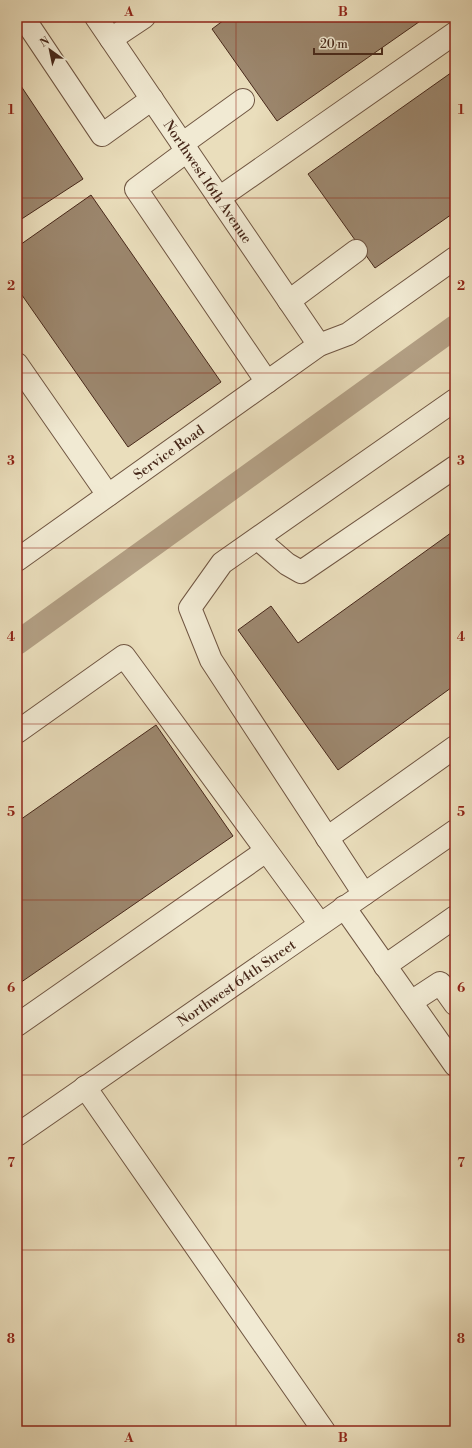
<svg xmlns="http://www.w3.org/2000/svg" width="472" height="1448" viewBox="0 0 472 1448" font-family="'Libre Bodoni',serif">
	<rect width="100%" height="100%" fill="#eadebc"/>
	<filter id="stains"><feTurbulence type="fractalNoise" baseFrequency=".005" numOctaves="4"/><feColorMatrix values="0 0 0 0 .2 0 0 0 0 .09 0 0 0 0 .02 0 0 0 .5 -.17"/></filter>
	<radialGradient id="worn" r=".72"><stop offset=".6" stop-color="#630" stop-opacity="0"/><stop offset="1" stop-color="#630" stop-opacity=".3"/></radialGradient>
	<g fill="none" stroke-linecap="round" stroke-linejoin="round">
		<!-- canal -->
		<path stroke="#b3a085" stroke-width="24" d="M17 643 455 327"/>
	</g>
	<!-- building -->
	<g fill="#9c876e" stroke="#47281a">
		<path d="M228 17H426L277 121 212 29Z"/>
		<path d="M455 70V212L375 268 308 174Z"/>
		<path d="M17 80 83 179 17 222Z"/>
		<path d="M91 195 221 382 128 447 17 288V247Z"/>
		<path d="M455 530V685L338 770 238 630 271 606 298 643Z"/>
		<path d="M156 725 233 836 17 985V822Z"/>
	</g>
	<g fill="none" stroke-linecap="round" stroke-linejoin="round">
		<defs>
			<g id="minor">
				<path d="M23 17 102 135 152 99"/>
				<path id="s1" d="M96 17 319 345"/>
				<path d="M111 39 144 17"/>
				<path d="M182 144 243 100"/>
				<path d="M187 151 136 189 267 382"/>
				<path d="M219 198 455 33"/>
				<path d="M289 301 356 251"/>
				<path d="M17 364 108 495"/>
				<path d="M258 539 287 564 301 572 455 467"/>
				<path id="s2" d="M17 560 319 345 348 334 455 258"/>
				<path d="M17 732 124 656 320 924"/>
				<path d="M327 838 455 747"/>
				<path d="M364 894 211 660 190 608 222 563 455 400"/>
				<path d="M344 907 455 1065"/>
				<path d="M385 966 455 917"/>
				<path d="M411 1002 440 983 455 1004"/>
				<path d="M17 1025 266 851"/>
				<path d="M85 1087 324 1431"/>
				<path id="s3" d="M17 1135 455 831"/>
			</g>
		</defs>
		<!-- minor casing -->
		<use href="#minor" stroke="#705642" stroke-width="24"/>
		<!-- minor -->
		<use href="#minor" stroke="#f1ead3" stroke-width="22"/>
	</g>
	<!-- grid -->
	<path fill="none" stroke="#8f2418" stroke-width="1" stroke-opacity="0.55" d="M236 17V1431M17 198H455M17 373H455M17 548H455M17 724H455M17 900H455M17 1075H455M17 1250H455"/>
	<g text-anchor="middle" stroke-width="3.5" stroke-linejoin="round" paint-order="stroke">
		<!-- street labels -->
		<g font-size="14" fill="#47281a" stroke="#f1ead3">
			<text dy="5" stroke="none"><textPath href="#s1" startOffset="199">Northwest 16th Avenue</textPath></text>
			<text dy="5" stroke="none"><textPath href="#s2" startOffset="186">Service Road</textPath></text>
			<text dy="5" stroke="none"><textPath href="#s3" startOffset="267">Northwest 64th Street</textPath></text>
		</g>
	</g>
	<!-- margin -->
	<rect width="472" height="1448" fill="none" stroke="#eadebc" stroke-width="44"/>
	<!-- north arrow -->
	<g transform="translate(50 50) rotate(327)" stroke="#f1ead3" stroke-width="3" paint-order="stroke">
	<path d="M0-3L7 15L0 10L-7 15Z" fill="#47281a"/>
	<text y="-6" font-size="11" font-weight="bold" text-anchor="middle" fill="#47281a">N</text>
	</g>
	<!-- scale -->
	<path d="M314 48v6h68v-6" fill="none" stroke="#47281a" stroke-width="2"/>
	<text x="320" y="48" font-size="12" fill="#47281a" stroke="#f1ead3" stroke-width="3" paint-order="stroke">20 m</text>
	<rect x="22" y="22" width="428" height="1404" fill="none" stroke="#8f2418" stroke-width="1.5"/>
	<g font-size="13" text-anchor="middle" font-weight="bold" fill="#8f2418">
		<text x="129" y="16">A</text>
		<text x="343" y="16">B</text>
		<text x="11" y="114">1</text>
		<text x="461" y="114">1</text>
		<text x="11" y="290">2</text>
		<text x="461" y="290">2</text>
		<text x="11" y="465">3</text>
		<text x="461" y="465">3</text>
		<text x="11" y="641">4</text>
		<text x="461" y="641">4</text>
		<text x="11" y="816">5</text>
		<text x="461" y="816">5</text>
		<text x="11" y="992">6</text>
		<text x="461" y="992">6</text>
		<text x="11" y="1167">7</text>
		<text x="461" y="1167">7</text>
		<text x="11" y="1343">8</text>
		<text x="461" y="1343">8</text>
		<text x="129" y="1442">A</text>
		<text x="343" y="1442">B</text>
	</g>
	<rect width="100%" height="100%" filter="url(#stains)"/>
	<rect width="100%" height="100%" fill="url(#worn)"/>
</svg>
